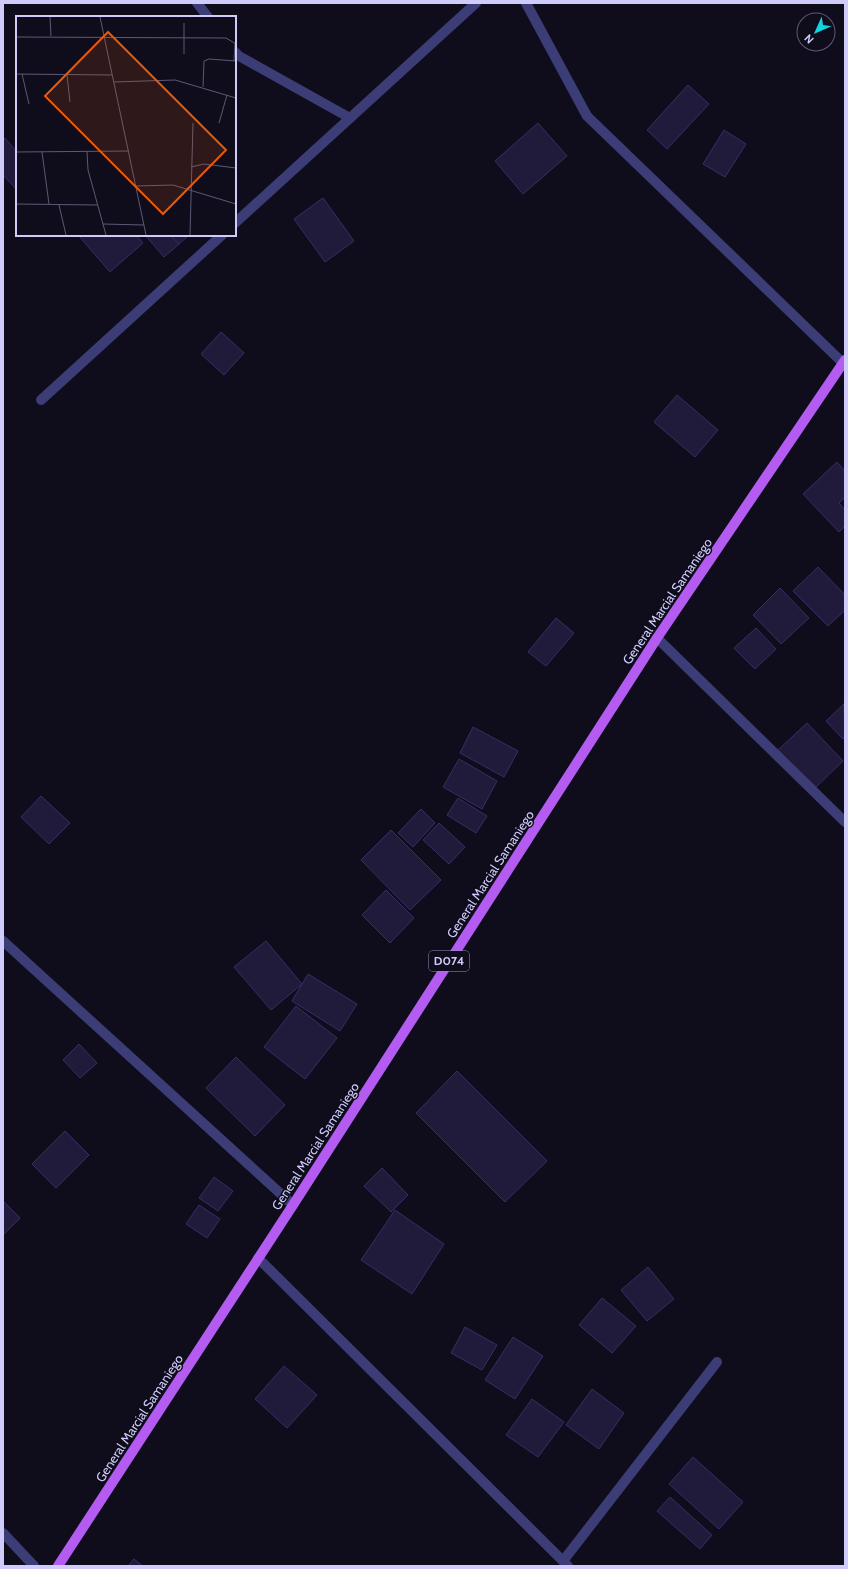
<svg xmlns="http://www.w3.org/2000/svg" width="848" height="1569" viewBox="0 0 848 1569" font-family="Cabin,sans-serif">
	<rect width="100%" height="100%" fill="#0f0d1c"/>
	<!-- building -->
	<g fill="#201a3b" stroke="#372e65">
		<path d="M688 85 709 104 667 149 647 130Z"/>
		<path d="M538 123 567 156 523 194 495 161Z"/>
		<path d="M724 130 746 144 725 177 703 164Z"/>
		<path d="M5 138 17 152V190L3 175V140Z"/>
		<path d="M323 198 354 241 325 262 294 219Z"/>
		<path d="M78 235H136L143 243 110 272Z"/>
		<path d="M145 235H171L179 244 164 257Z"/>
		<path d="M170 235H189L179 244Z"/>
		<path d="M221 332 244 353 224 375 201 354Z"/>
		<path d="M677 395 718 430 695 457 654 422Z"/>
		<path d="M837 462 845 471V497L839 503 845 510V526L839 532 803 494Z"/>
		<path d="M818 567 845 595V610L828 626 793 591Z"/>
		<path d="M780 588 809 618 781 644 753 615Z"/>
		<path d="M556 618 574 633 546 666 528 652Z"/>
		<path d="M756 628 776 649 755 669 734 648Z"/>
		<path d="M844 704 845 738 843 739 826 721Z"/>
		<path d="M807 723 843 761 815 788 778 750Z"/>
		<path d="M473 727 518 751 504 777 460 753Z"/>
		<path d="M459 759 497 781 482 809 443 787Z"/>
		<path d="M41 796 70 823 49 844 21 817Z"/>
		<path d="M458 798 487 816 476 833 447 815Z"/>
		<path d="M421 809 435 823 413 847 398 833Z"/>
		<path d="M439 823 465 847 449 864 423 840Z"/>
		<path d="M391 830 441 880 410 910 361 860Z"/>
		<path d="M386 890 414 918 390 943 362 915Z"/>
		<path d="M266 941 302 984 271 1010 234 967Z"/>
		<path d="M308 974 357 1004 340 1031 292 1001Z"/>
		<path d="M296 1006 337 1038 305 1079 264 1047Z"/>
		<path d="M79 1044 97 1063 80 1078 63 1060Z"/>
		<path d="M236 1057 285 1105 255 1136 206 1088Z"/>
		<path d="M457 1071 547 1161 505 1202 416 1113Z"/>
		<path d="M65 1131 89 1155 56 1188 32 1164Z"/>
		<path d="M382 1168 408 1195 391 1212 364 1186Z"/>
		<path d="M214 1177 233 1191 218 1211 199 1198Z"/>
		<path d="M3 1201 20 1218 3 1235Z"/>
		<path d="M199 1205 220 1219 207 1238 186 1224Z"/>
		<path d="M395 1210 444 1244 412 1294 361 1260Z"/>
		<path d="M648 1267 674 1299 647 1321 621 1290Z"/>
		<path d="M602 1298 636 1326 612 1353 579 1325Z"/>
		<path d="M465 1327 497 1345 482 1370 451 1353Z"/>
		<path d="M513 1337 543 1356 515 1399 485 1380Z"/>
		<path d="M284 1366 317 1395 287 1428 255 1399Z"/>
		<path d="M592 1389 624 1413 599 1449 566 1425Z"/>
		<path d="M532 1399 564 1422 538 1457 506 1435Z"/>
		<path d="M693 1457 743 1502 719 1529 669 1484Z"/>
		<path d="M670 1497 712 1535 700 1549 657 1511Z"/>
		<path d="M134 1559 143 1566H128Z"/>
	</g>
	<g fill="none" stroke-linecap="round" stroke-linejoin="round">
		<!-- minor -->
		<g stroke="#3c3c77" stroke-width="10">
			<path d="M197 3 208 17"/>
			<path d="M526 3 587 116 843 363"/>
			<path d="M235 52 239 56 350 118"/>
			<path d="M235 223 476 3"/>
			<path d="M41 400 222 235"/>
			<path d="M657 638 845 822"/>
			<path d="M3 941 293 1205"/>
			<path d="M258 1258 568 1566"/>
			<path d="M3 1533 34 1566"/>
			<path d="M563 1561 717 1362"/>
		</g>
		<!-- major -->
		<path stroke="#b45cf1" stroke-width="10" d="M58 1566 293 1205 657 638 845 360"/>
	</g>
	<g text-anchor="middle" stroke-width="3" stroke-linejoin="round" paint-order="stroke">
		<!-- shield labels -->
		<rect fill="#0f0d1c" stroke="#9593b8" stroke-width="1" x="429" y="951" width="40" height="20" rx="3"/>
		<g font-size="12" font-weight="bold" fill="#cfccfb">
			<text x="449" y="965">D074</text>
		</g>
		<!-- street labels -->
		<g font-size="13" fill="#cfccfb" stroke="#0f0d1c">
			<text transform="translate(667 601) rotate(-56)" y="5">General Marcial Samaniego</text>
			<text transform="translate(490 874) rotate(-57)" y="5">General Marcial Samaniego</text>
			<text transform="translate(315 1146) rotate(-57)" y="5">General Marcial Samaniego</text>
			<text transform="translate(139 1418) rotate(-57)" y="5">General Marcial Samaniego</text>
		</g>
	</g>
	<!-- overview -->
	<g transform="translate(16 16)">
		<rect width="220" height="220" fill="#0f0d1c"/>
		<path fill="none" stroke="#5c5975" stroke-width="1" d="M34 1 35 20M84 1 130 219M168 7V38M0 21 210 22 220 28M218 45 219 27M0 58 96 59M6 58 13 88M51 59 54 86M98 66 159 64 220 82M187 71 188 45 193 43 220 45M203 107 211 79M0 136 113 135M26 136 33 188M71 136 72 154 90 219M175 151 188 148 220 152M120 170 157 169 220 188M0 188 81 189M43 189 50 219M87 208 128 209M174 219 177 107"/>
		<path fill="#e8590c" fill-opacity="0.15" stroke="#e8590c" stroke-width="2" d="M92 16 210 134 147 198 29 80Z"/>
		<rect width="220" height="220" fill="none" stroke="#cfccfb" stroke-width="2"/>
	</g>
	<!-- border -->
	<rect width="848" height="1569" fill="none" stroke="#cfccfb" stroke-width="8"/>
	<!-- north arrow -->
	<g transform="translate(816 32) rotate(225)"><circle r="19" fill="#0f0d1c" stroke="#5c5975"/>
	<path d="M0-3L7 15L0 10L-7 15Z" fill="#13d3e0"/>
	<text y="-6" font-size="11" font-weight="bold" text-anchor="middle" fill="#cfccfb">N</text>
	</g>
</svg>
